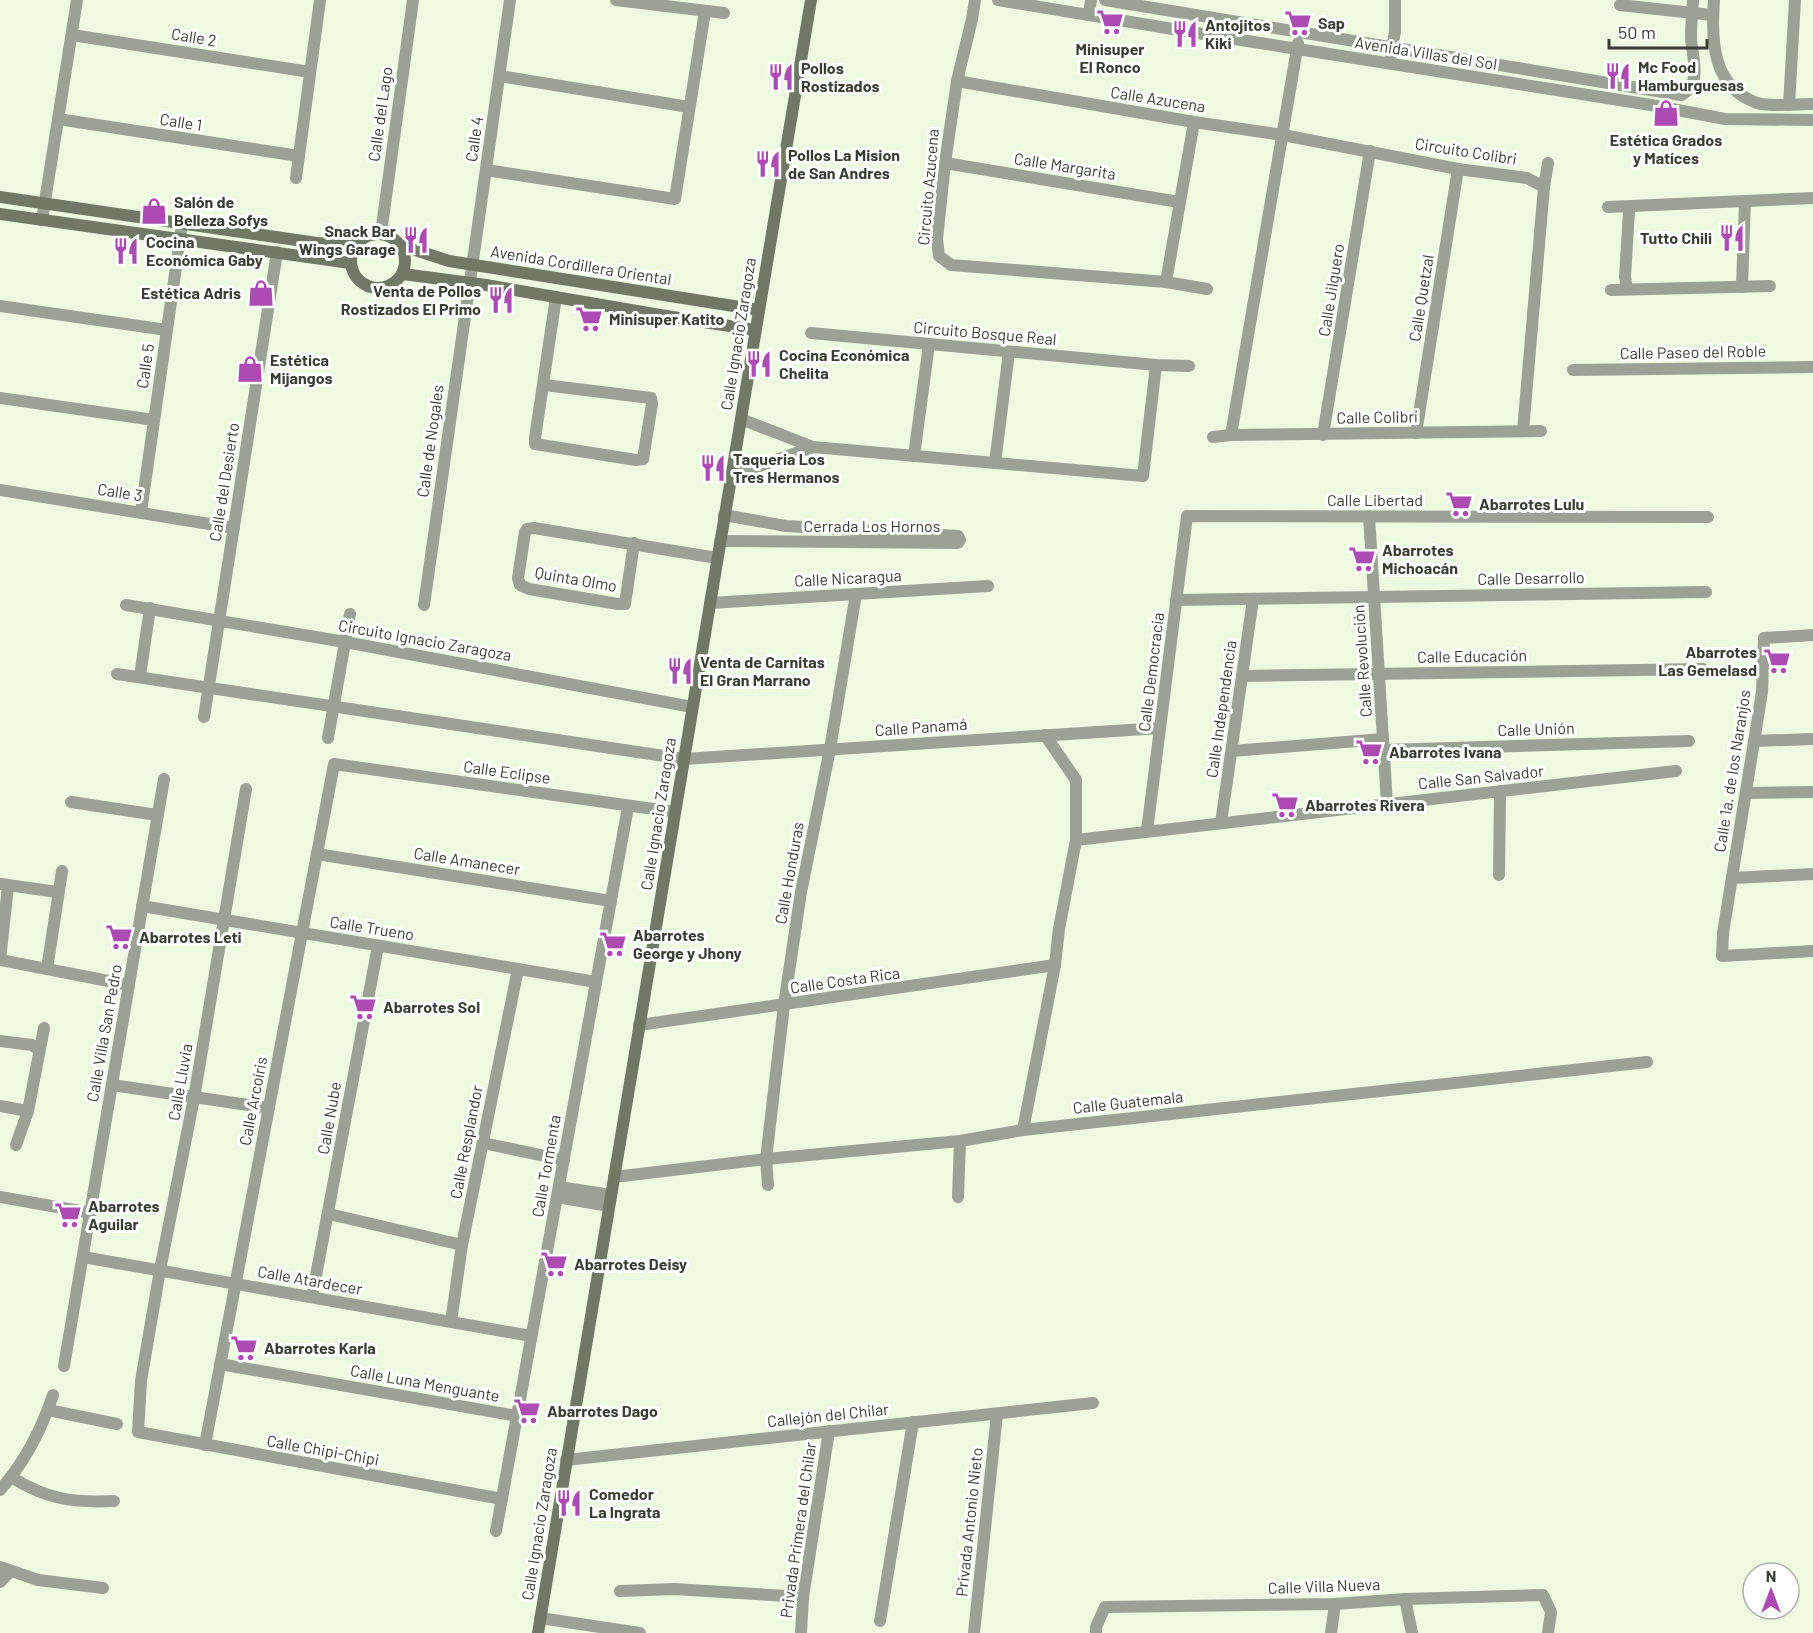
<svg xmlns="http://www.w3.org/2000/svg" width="1813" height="1633" viewBox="0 0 1813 1633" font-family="Barlow,sans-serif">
	<rect width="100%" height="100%" fill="#eefae0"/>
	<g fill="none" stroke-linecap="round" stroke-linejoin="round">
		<!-- street -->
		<g stroke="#9ba194" stroke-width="12">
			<path d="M616 0 724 13"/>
			<path d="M975 0 972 19 957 81 945 163 937 239 939 256 951 265 1166 282 1207 289"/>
			<path d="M998 0 1203 34 1651 105 1725 119 1813 120"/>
			<path d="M1105 0 1681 95"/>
			<path d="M1714 0C1711 40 1712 87 1757 103 1769 107 1799 104 1813 104"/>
			<path d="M1620 5 1712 15"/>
			<path d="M1089 15 1091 0"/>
			<path d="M72 35 310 72"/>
			<path d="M1391 55 1395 31V0"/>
			<path d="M500 76 689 107"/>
			<path d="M957 81 1194 122 1283 135 1458 169 1527 178 1544 187"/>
			<path d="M1681 95C1703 84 1692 57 1691 38 1691 26 1692 13 1693 0"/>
			<path d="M1789 105 1795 0"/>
			<path d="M58 119 299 156"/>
			<path d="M945 163 1179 202"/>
			<path d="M486 170 675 199 705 11"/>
			<path d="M296 178 320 0"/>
			<path d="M1608 207 1813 198"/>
			<path d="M42 220 77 0"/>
			<path d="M381 233 413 0"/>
			<path d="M1166 282 1194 122"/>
			<path d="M1742 287 1745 201"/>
			<path d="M1627 289 1625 277 1629 211 1632 206"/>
			<path d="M1611 290 1770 286"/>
			<path d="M0 306 167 330"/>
			<path d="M811 333 1156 365 1189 366"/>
			<path d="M1573 370 1813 367"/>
			<path d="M544 385 651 398 652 404 643 459 636 460 535 444V438L556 297"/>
			<path d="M0 398 154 420"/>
			<path d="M741 419 813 447 1143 476 1156 365"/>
			<path d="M1523 431 1544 187 1548 163"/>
			<path d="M1416 433 1458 169"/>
			<path d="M1231 435 1298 43"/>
			<path d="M1323 435 1370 151"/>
			<path d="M1213 437 1231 435 1541 431"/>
			<path d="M914 456 929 344"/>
			<path d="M995 463 1009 352"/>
			<path d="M731 476 813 447"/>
			<path d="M0 490 234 528"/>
			<path d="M141 512 182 225"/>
			<path d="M1369 516 1387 804"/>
			<path d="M720 541 958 543 960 540 958 536 786 526 724 515"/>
			<path d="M634 543 625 604H618L529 589 520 585 518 578 525 532 527 529 534 528 717 558"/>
			<path d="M1176 600 1706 592"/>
			<path d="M710 603 988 586"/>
			<path d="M126 605 345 642 692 707"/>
			<path d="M424 605 510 0"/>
			<path d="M1813 635 1764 638 1762 692 1723 933 1722 956 1813 951"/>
			<path d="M117 674 684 759 1160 728"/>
			<path d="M140 676 150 608"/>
			<path d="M1242 676 1703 669"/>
			<path d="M204 717 277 252"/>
			<path d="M328 738 350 614"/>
			<path d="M1754 741 1813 739"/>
			<path d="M1384 750 1689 741"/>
			<path d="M1232 751 1383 739"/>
			<path d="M246 789 194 1098 160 1270 141 1381 138 1432 502 1499"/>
			<path d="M1746 793 1813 792"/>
			<path d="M71 802 157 815"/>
			<path d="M1221 823 1253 599"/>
			<path d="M1147 831 1187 516 1708 517"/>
			<path d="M1076 840 1676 771"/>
			<path d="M317 854 611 901"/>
			<path d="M1499 875 1500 791"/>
			<path d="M1732 878 1813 874"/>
			<path d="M1 884 57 892"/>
			<path d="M142 906 596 982"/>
			<path d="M0 960 129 985"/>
			<path d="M0 960 8 886"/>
			<path d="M47 969 62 871"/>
			<path d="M639 1025 1055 965"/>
			<path d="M0 1041 32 1045 38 1049"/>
			<path d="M112 1085 269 1108"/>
			<path d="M0 1106 28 1111"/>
			<path d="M1023 1130 1055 965 1059 929 1076 840V780L1045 735"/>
			<path d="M483 1143 564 1160"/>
			<path d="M16 1145 28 1111 44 1028"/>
			<path d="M614 1177 766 1159 960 1141 1023 1130 1647 1062"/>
			<path d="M768 1185 766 1159 784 1005 801 892 830 749 856 594"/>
			<path d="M559 1187 611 1195"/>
			<path d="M0 1197 91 1213"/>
			<path d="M557 1197 609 1206"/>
			<path d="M958 1197 960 1141"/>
			<path d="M329 1214 462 1245"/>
			<path d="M83 1257 531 1336"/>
			<path d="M312 1297 378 946"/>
			<path d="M451 1322 462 1245 518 969"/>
			<path d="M220 1364 517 1416"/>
			<path d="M64 1366 164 779"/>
			<path d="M48 1410 117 1424"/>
			<path d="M205 1445 334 764 675 812"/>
			<path d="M566 1460 1093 1403"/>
			<path d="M11 1477C46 1499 73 1503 114 1501"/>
			<path d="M0 1490C25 1462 41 1431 53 1395"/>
			<path d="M496 1531 628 807"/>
			<path d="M0 1567 38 1580 103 1588"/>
			<path d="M0 1582 11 1571"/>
			<path d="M620 1591 674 1589 803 1597"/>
			<path d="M1405 1599 1412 1633"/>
			<path d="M540 1618 640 1633"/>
			<path d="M880 1621 913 1422"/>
			<path d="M801 1633 803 1597 829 1431"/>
			<path d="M974 1633 997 1414"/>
			<path d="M1096 1633V1627L1105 1607 1335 1604 1405 1599 1543 1595 1551 1612 1548 1633"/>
			<path d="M1331 1633 1335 1604"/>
		</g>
		<!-- secondary -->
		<g stroke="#717966" stroke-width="12">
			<path d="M0 197 317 243 356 244"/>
			<path d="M0 214 350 263"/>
			<circle cx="378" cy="261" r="27"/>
			<path d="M400 245 449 261 759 310"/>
			<path d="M403 274 486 285 660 315 755 330"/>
			<path d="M538 1633 811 0"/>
		</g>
	</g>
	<!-- icons -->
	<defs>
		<symbol id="supermarket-bare" viewBox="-9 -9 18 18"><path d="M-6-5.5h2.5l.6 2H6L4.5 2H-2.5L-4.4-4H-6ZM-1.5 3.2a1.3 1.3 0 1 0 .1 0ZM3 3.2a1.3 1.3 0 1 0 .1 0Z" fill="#ac4bb2" stroke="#fff" stroke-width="2.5" paint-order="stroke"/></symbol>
		<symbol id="restaurant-bare" viewBox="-9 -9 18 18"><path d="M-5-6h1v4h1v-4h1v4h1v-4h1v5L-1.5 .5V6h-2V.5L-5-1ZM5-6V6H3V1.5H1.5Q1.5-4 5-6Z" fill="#ac4bb2" stroke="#fff" stroke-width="2.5" paint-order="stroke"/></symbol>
		<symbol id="shop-bare" viewBox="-9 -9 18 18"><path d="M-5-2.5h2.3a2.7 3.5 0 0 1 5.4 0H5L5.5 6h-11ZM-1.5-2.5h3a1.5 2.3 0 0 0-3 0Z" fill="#ac4bb2" stroke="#fff" stroke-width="2.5" paint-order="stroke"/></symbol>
	</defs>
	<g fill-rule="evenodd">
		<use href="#supermarket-bare" x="1091" y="3" width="38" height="38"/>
		<use href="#supermarket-bare" x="1279" y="4" width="38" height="38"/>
		<use href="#restaurant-bare" x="1166" y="15" width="38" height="38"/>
		<use href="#restaurant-bare" x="1599" y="57" width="38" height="38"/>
		<use href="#restaurant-bare" x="762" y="58" width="38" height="38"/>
		<use href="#shop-bare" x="1647" y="94" width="38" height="38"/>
		<use href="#restaurant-bare" x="749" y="145" width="38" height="38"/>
		<use href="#shop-bare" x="135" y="192" width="38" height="38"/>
		<use href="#restaurant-bare" x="1713" y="219" width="38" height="38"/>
		<use href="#restaurant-bare" x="397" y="221" width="38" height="38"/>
		<use href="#restaurant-bare" x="107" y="232" width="38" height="38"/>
		<use href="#shop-bare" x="242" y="274" width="38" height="38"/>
		<use href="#restaurant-bare" x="482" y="281" width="38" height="38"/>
		<use href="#supermarket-bare" x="570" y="300" width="38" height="38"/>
		<use href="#restaurant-bare" x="740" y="345" width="38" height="38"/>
		<use href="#shop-bare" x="231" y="350" width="38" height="38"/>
		<use href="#restaurant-bare" x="694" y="449" width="38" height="38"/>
		<use href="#supermarket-bare" x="1440" y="485" width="38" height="38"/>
		<use href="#supermarket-bare" x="1343" y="540" width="38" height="38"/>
		<use href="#supermarket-bare" x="1758" y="642" width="38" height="38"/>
		<use href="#restaurant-bare" x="661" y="652" width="38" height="38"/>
		<use href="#supermarket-bare" x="1350" y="733" width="38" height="38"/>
		<use href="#supermarket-bare" x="1266" y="786" width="38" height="38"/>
		<use href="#supermarket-bare" x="100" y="918" width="38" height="38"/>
		<use href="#supermarket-bare" x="594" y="925" width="38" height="38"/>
		<use href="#supermarket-bare" x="344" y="988" width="38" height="38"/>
		<use href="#supermarket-bare" x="49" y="1196" width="38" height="38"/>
		<use href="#supermarket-bare" x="535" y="1245" width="38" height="38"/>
		<use href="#supermarket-bare" x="225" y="1329" width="38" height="38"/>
		<use href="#supermarket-bare" x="508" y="1392" width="38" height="38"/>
		<use href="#restaurant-bare" x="550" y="1484" width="38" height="38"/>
	</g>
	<g text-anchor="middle" stroke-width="6" stroke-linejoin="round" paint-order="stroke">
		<!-- poi labels -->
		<g font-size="16" font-weight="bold" fill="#393d33" stroke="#fff" text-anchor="start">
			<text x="1318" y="29">Sap</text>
			<text x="1205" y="31">Antojitos<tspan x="1205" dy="18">Kiki</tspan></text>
			<text x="1110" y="55" text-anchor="middle">Minisuper<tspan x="1110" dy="18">El Ronco</tspan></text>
			<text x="1638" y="73">Mc Food<tspan x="1638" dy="18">Hamburguesas</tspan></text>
			<text x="801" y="74">Pollos<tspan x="801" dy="18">Rostizados</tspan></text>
			<text x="1666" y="146" text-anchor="middle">Estética Grados<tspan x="1666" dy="18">y Matíces</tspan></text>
			<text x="788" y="161">Pollos La Mision<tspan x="788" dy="18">de San Andres</tspan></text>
			<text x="174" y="208">Salón de<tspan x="174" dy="18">Belleza Sofys</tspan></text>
			<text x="396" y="237" text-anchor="end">Snack Bar<tspan x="396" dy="18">Wings Garage</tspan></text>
			<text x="1712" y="244" text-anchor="end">Tutto Chili</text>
			<text x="146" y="248">Cocina<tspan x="146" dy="18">Económica Gaby</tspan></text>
			<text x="481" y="297" text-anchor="end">Venta de Pollos<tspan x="481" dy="18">Rostizados El Primo</tspan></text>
			<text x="241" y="299" text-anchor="end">Estética Adris</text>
			<text x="609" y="325">Minisuper Katito</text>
			<text x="779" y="361">Cocina Económica<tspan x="779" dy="18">Chelita</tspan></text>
			<text x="270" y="366">Estética<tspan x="270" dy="18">Mijangos</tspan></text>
			<text x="733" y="465">Taqueria Los<tspan x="733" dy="18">Tres Hermanos</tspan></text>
			<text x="1479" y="510">Abarrotes Lulu</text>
			<text x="1382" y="556">Abarrotes<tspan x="1382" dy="18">Michoacán</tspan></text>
			<text x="1757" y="658" text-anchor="end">Abarrotes<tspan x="1757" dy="18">Las Gemelasd</tspan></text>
			<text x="700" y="668">Venta de Carnitas<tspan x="700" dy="18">El Gran Marrano</tspan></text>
			<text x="1389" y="758">Abarrotes Ivana</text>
			<text x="1305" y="811">Abarrotes Rivera</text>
			<text x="633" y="941">Abarrotes<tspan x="633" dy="18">George y Jhony</tspan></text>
			<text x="139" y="943">Abarrotes Leti</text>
			<text x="383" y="1013">Abarrotes Sol</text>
			<text x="88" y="1212">Abarrotes<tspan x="88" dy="18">Aguilar</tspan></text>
			<text x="574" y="1270">Abarrotes Deisy</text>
			<text x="264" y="1354">Abarrotes Karla</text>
			<text x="547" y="1417">Abarrotes Dago</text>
			<text x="589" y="1500">Comedor<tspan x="589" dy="18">La Ingrata</tspan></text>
		</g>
		<!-- street labels -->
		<g font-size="16" fill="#393d33" stroke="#fff">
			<text transform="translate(194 37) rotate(9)" y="6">Calle 2</text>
			<text transform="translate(1426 53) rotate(9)" y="6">Avenida Villas del Sol</text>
			<text transform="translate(1158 99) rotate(9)" y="6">Calle Azucena</text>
			<text transform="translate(380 114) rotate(-82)" y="6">Calle del Lago</text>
			<text transform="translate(181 122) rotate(9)" y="6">Calle 1</text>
			<text transform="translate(474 139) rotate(-82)" y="6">Calle 4</text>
			<text transform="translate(1466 151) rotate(9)" y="6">Circuito Colibri</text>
			<text transform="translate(1065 166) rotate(9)" y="6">Calle Margarita</text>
			<text transform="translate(928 187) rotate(-85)" y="6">Circuito Azucena</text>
			<text transform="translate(581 265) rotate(9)" y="6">Avenida Cordillera Oriental</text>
			<text transform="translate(1331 290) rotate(-81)" y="6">Calle Jilguero</text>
			<text transform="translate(1421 298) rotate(-81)" y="6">Calle Quetzal</text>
			<text transform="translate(985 333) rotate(5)" y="6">Circuito Bosque Real</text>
			<text transform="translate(738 334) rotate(-81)" y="6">Calle Ignacio Zaragoza</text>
			<text transform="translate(1693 352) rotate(-1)" y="6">Calle Paseo del Roble</text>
			<text transform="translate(145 366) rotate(-82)" y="6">Calle 5</text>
			<text transform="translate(1377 417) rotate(-1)" y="6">Calle Colibrí</text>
			<text transform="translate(430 441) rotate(-82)" y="6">Calle de Nogales</text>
			<text transform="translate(224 482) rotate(-81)" y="6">Calle del Desierto</text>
			<text transform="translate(120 492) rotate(9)" y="6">Calle 3</text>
			<text x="1375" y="506">Calle Libertad</text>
			<text x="872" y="532">Cerrada Los Hornos</text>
			<text transform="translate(848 578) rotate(-3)" y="6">Calle Nicaragua</text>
			<text transform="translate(1531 578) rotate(-1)" y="6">Calle Desarrollo</text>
			<text transform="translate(576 579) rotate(10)" y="6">Quinta Olmo</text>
			<text transform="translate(425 640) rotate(10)" y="6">Circuito Ignacio Zaragoza</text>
			<text transform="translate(1472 656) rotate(-1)" y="6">Calle Educación</text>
			<text transform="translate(1362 661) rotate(-94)" y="6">Calle Revolución</text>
			<text transform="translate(1151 672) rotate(-83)" y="6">Calle Democracia</text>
			<text transform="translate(1221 709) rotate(-82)" y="6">Calle Independencia</text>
			<text transform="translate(921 727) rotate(-4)" y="6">Calle Panamá</text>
			<text transform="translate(1536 729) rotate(-2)" y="6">Calle Unión</text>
			<text transform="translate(1732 771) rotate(-81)" y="6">Calle 1a. de los Naranjos</text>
			<text transform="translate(507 772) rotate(8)" y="6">Calle Eclipse</text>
			<text transform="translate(1481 777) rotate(-6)" y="6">Calle San Salvador</text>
			<text transform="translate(658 814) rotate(-81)" y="6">Calle Ignacio Zaragoza</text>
			<text transform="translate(467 861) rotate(9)" y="6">Calle Amanecer</text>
			<text transform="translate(789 873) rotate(-80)" y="6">Calle Honduras</text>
			<text transform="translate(372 928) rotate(9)" y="6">Calle Trueno</text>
			<text transform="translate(845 980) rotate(-8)" y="6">Calle Costa Rica</text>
			<text transform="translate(104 1033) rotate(-80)" y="6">Calle Villa San Pedro</text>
			<text transform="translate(180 1082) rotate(-80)" y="6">Calle Lluvia</text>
			<text transform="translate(253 1101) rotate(-79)" y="6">Calle Arcoíris</text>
			<text transform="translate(1128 1102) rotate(-6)" y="6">Calle Guatemala</text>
			<text transform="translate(329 1118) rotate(-80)" y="6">Calle Nube</text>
			<text transform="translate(466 1142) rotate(-79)" y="6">Calle Resplandor</text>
			<text transform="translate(546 1166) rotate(-80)" y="6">Calle Tormenta</text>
			<text transform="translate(310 1280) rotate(10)" y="6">Calle Atardecer</text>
			<text transform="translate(425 1383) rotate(10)" y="6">Calle Luna Menguante</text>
			<text transform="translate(828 1415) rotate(-6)" y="6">Callejón del Chilar</text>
			<text transform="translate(323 1450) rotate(10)" y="6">Calle Chipi-Chipi</text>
			<text transform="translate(969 1522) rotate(-84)" y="6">Privada Antonio Nieto</text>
			<text transform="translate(539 1524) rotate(-81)" y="6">Calle Ignacio Zaragoza</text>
			<text transform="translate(798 1530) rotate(-82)" y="6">Privada Primera del Chilar</text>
			<text transform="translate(1324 1586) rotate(-2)" y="6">Calle Villa Nueva</text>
		</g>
	</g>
	<!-- north arrow -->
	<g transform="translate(1771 1591)"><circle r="28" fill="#ffffff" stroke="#b0b1ad" stroke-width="1.5"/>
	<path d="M0-4.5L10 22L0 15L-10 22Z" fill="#ac4bb2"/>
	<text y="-9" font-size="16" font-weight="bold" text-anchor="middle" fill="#393d33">N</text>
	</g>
	<!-- scale -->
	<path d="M1609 39v9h98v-9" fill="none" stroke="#393d33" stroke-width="3"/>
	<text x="1618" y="39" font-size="18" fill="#393d33" stroke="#ffffff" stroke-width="4.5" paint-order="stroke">50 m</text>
</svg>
